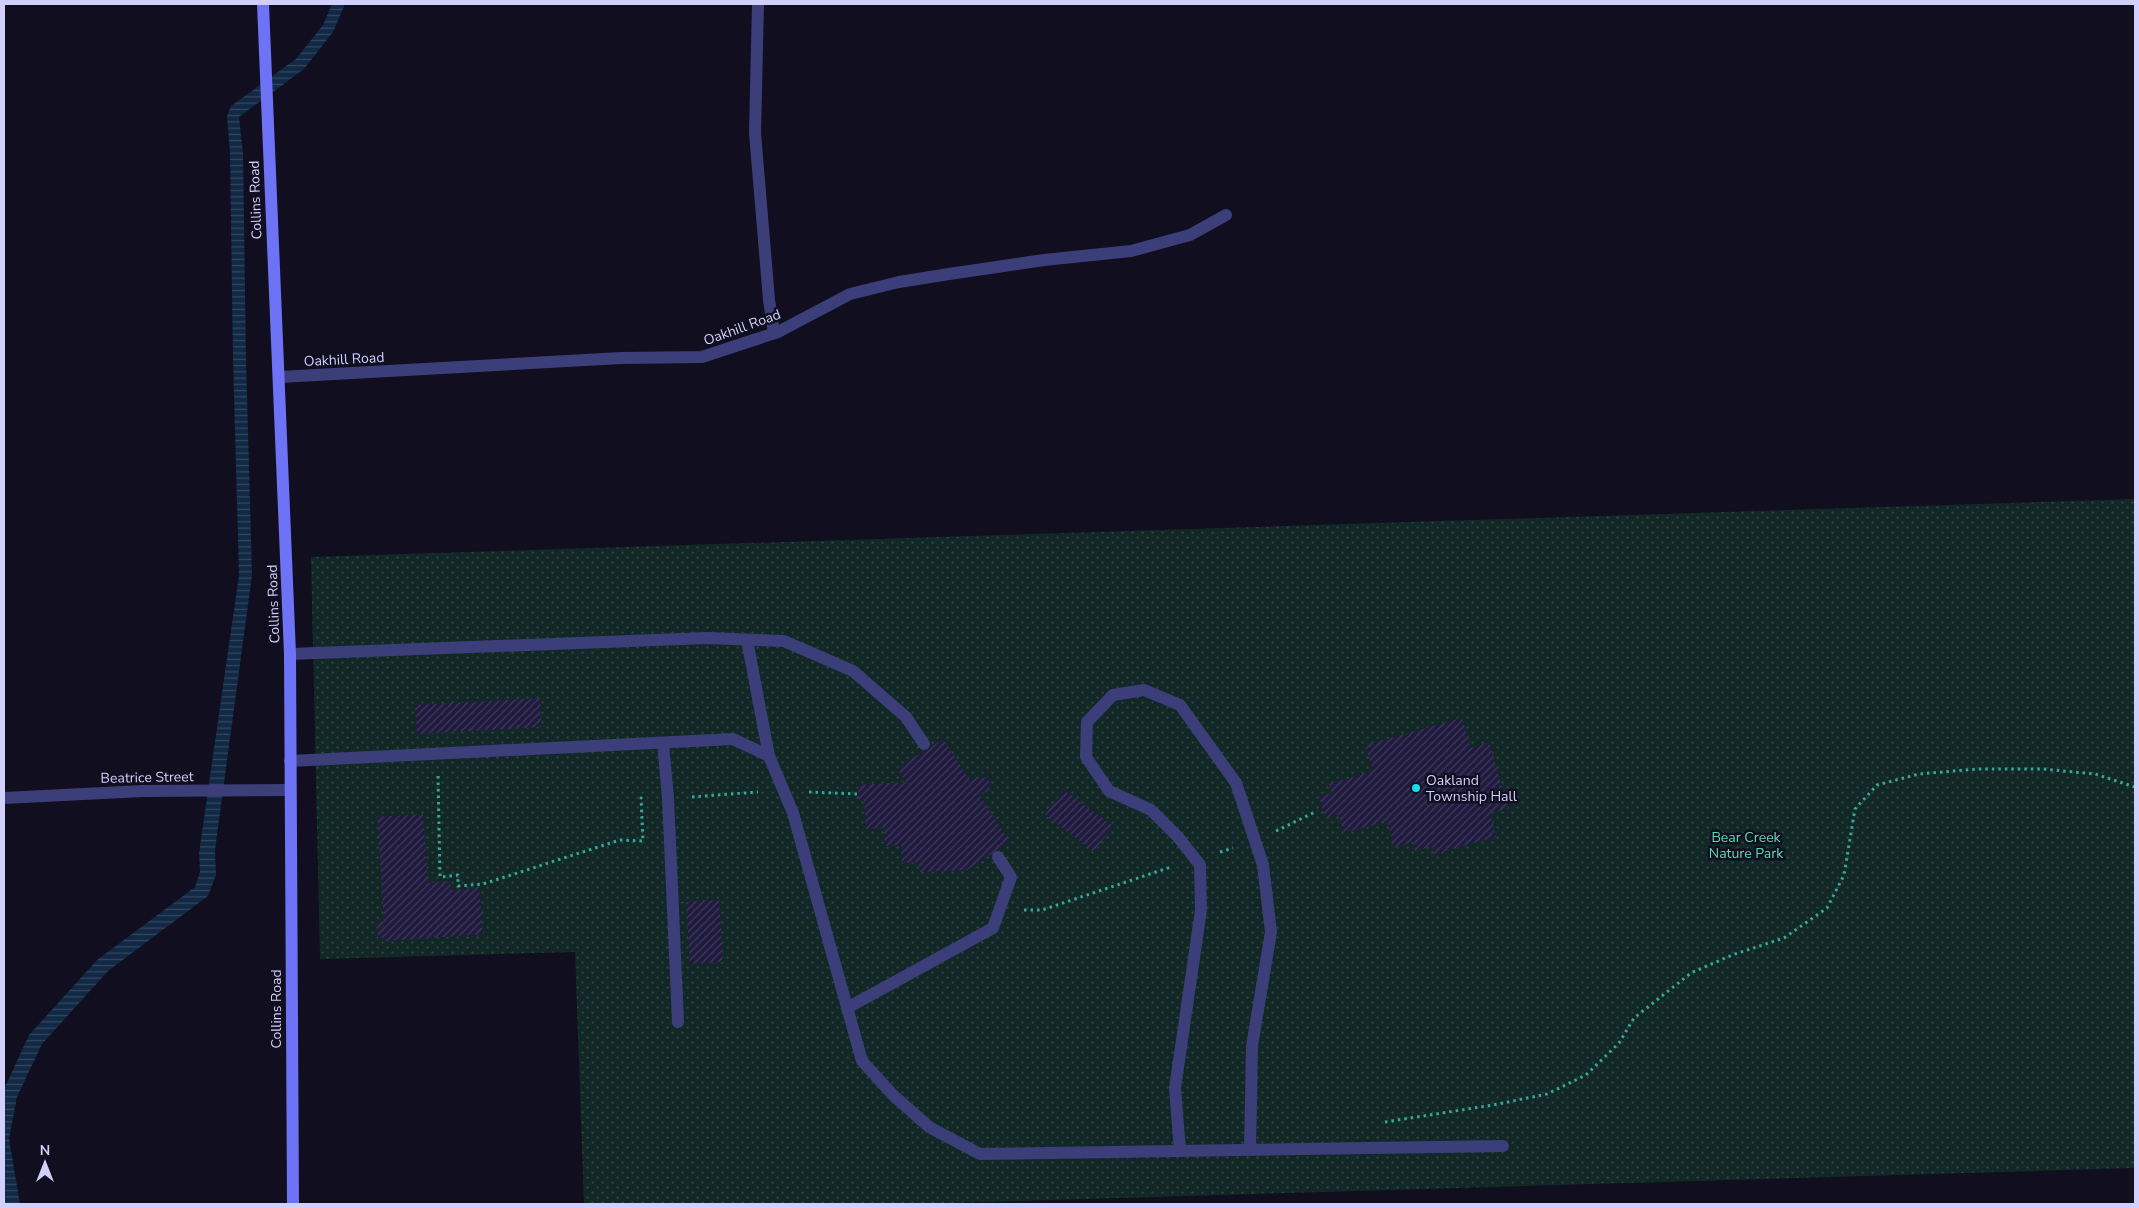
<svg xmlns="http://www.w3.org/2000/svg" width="2139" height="1208" viewBox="0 0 2139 1208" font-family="'Nunito Sans',sans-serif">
	<defs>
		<pattern id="grass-dots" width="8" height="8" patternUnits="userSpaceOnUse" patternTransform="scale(1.25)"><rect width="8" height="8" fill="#122826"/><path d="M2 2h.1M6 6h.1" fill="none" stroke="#334646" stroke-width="1.8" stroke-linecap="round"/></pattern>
		<pattern id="water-rules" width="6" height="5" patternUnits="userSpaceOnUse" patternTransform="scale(1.25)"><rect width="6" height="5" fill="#112944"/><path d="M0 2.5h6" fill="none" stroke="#334760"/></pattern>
		<pattern id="building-hatch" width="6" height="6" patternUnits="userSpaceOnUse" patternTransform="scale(1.25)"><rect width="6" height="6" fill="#201b3e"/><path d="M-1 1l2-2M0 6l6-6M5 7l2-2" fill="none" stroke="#3f3b5b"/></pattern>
	</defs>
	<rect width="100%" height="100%" fill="#100e1f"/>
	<!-- grass -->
	<path fill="url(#grass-dots)" d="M2135 499V1168L917 1204H584L575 952 320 959 311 557Z"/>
	<!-- water -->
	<path fill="url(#water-rules)" d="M332 4H345L333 32 304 69 239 117 243 153 246 359 252 575 215 850 216 875 208 896 108 971 42 1044 17 1097 9 1139 20 1204H5L4 1089 29 1035 97 960 195 887 200 872 199 853 239 575 233 360 230 154 227 116 231 106 296 59 323 25Z"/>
	<!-- building -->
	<g fill="url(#building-hatch)">
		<path d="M540 698 541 727 417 734 415 705Z"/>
		<path d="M1462 718 1471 748 1489 742 1508 808 1490 813 1496 837 1434 854 1432 846 1415 851 1413 842 1395 848 1387 821 1344 833 1338 814 1325 818 1319 796 1332 793 1329 784 1373 771 1365 745Z"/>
		<path d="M943 739 969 779 989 777 990 792 978 793 1010 842 964 872 963 870 920 872 919 862 902 863 901 845 885 846 884 828 866 829 864 800H859L858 785 906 782 897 768Z"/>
		<path d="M1064 790 1113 826 1094 852 1045 815Z"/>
		<path d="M423 814 428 883 450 881 451 890 479 888 483 934 386 941 385 938H378L377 921H384L377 817Z"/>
		<path d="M719 899 723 962 690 964 686 902Z"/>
	</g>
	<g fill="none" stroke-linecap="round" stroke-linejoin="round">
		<!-- path -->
		<g stroke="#36a89a" stroke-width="3" stroke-dasharray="2.5 4" stroke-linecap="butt">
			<path d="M438 776 440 877 458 875V886L483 884 620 840 643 841 641 798H646"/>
			<path d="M809 792 857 794"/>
			<path d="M692 797 758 792"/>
			<path d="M1276 831 1317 811"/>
			<path d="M1220 852 1233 848"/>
			<path d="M1024 910H1042L1171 867"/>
			<path d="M1385 1122 1493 1105 1547 1094 1586 1075 1619 1043 1634 1018 1691 973 1732 955 1784 938 1827 908 1844 875 1855 809 1877 785 1919 774 1977 769H2043L2095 774 2135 787"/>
		</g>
		<!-- lane -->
		<g stroke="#3c3e7a" stroke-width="12">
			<path d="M758 4 755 133 769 300 774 333"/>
			<path d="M747 640 769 756"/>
			<path d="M290 654 707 638 784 641 853 671 906 717 924 744"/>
			<path d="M663 743 668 798 678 1022"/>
			<path d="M290 761 733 739 769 756 793 813 862 1061 893 1095 929 1127 980 1154 1503 1146"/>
			<path d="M847 1008 993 928 1011 877 998 857"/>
			<path d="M1180 1151 1175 1088 1201 910 1200 865 1178 837 1151 810 1109 791 1086 757 1087 722 1113 695 1144 690 1180 705 1236 783 1263 865 1271 932 1252 1046 1250 1150"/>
		</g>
		<!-- street -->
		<g stroke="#3c3e7a" stroke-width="12">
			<path d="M280 377 621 358 702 357 778 332 850 294 899 282 949 274 1044 260 1131 251 1190 235 1226 215"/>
			<path d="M4 798 143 791 290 790"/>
		</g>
		<!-- secondary -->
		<path stroke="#6d73f4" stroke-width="12" d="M263 4 290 654 293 1204"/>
	</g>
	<!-- markers -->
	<circle fill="#11dfe6" stroke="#100e1f" stroke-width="2" cx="1416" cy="788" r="5"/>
	<g text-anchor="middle" stroke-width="5" stroke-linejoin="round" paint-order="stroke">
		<!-- street labels -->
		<g font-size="14" fill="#d1cffc" stroke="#100e1f">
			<text transform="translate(255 200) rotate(-92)" y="5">Collins Road</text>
			<text transform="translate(742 327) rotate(-20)" y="5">Oakhill Road</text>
			<text transform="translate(344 359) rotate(-3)" y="5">Oakhill Road</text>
			<text transform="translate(273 604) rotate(-92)" y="5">Collins Road</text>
			<text transform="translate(147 777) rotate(-1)" y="5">Beatrice Street</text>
			<text transform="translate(276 1009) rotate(-90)" y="5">Collins Road</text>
		</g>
		<!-- poi labels -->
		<g font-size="14" fill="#d1cffc" stroke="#100e1f" text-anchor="start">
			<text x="1426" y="785">Oakland<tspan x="1426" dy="16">Township Hall</tspan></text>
		</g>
		<!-- park labels -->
		<g font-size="14" fill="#61d6b1" stroke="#100e1f">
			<text x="1746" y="842">Bear Creek<tspan x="1746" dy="16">Nature Park</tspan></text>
		</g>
	</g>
	<!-- border -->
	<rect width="2139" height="1208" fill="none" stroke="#d1cffc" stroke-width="10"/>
	<!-- north arrow -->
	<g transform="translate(45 1163)" stroke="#100e1f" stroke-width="4" paint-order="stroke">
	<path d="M0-4L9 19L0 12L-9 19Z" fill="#d1cffc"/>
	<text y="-8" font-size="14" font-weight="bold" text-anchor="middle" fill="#d1cffc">N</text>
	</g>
</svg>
